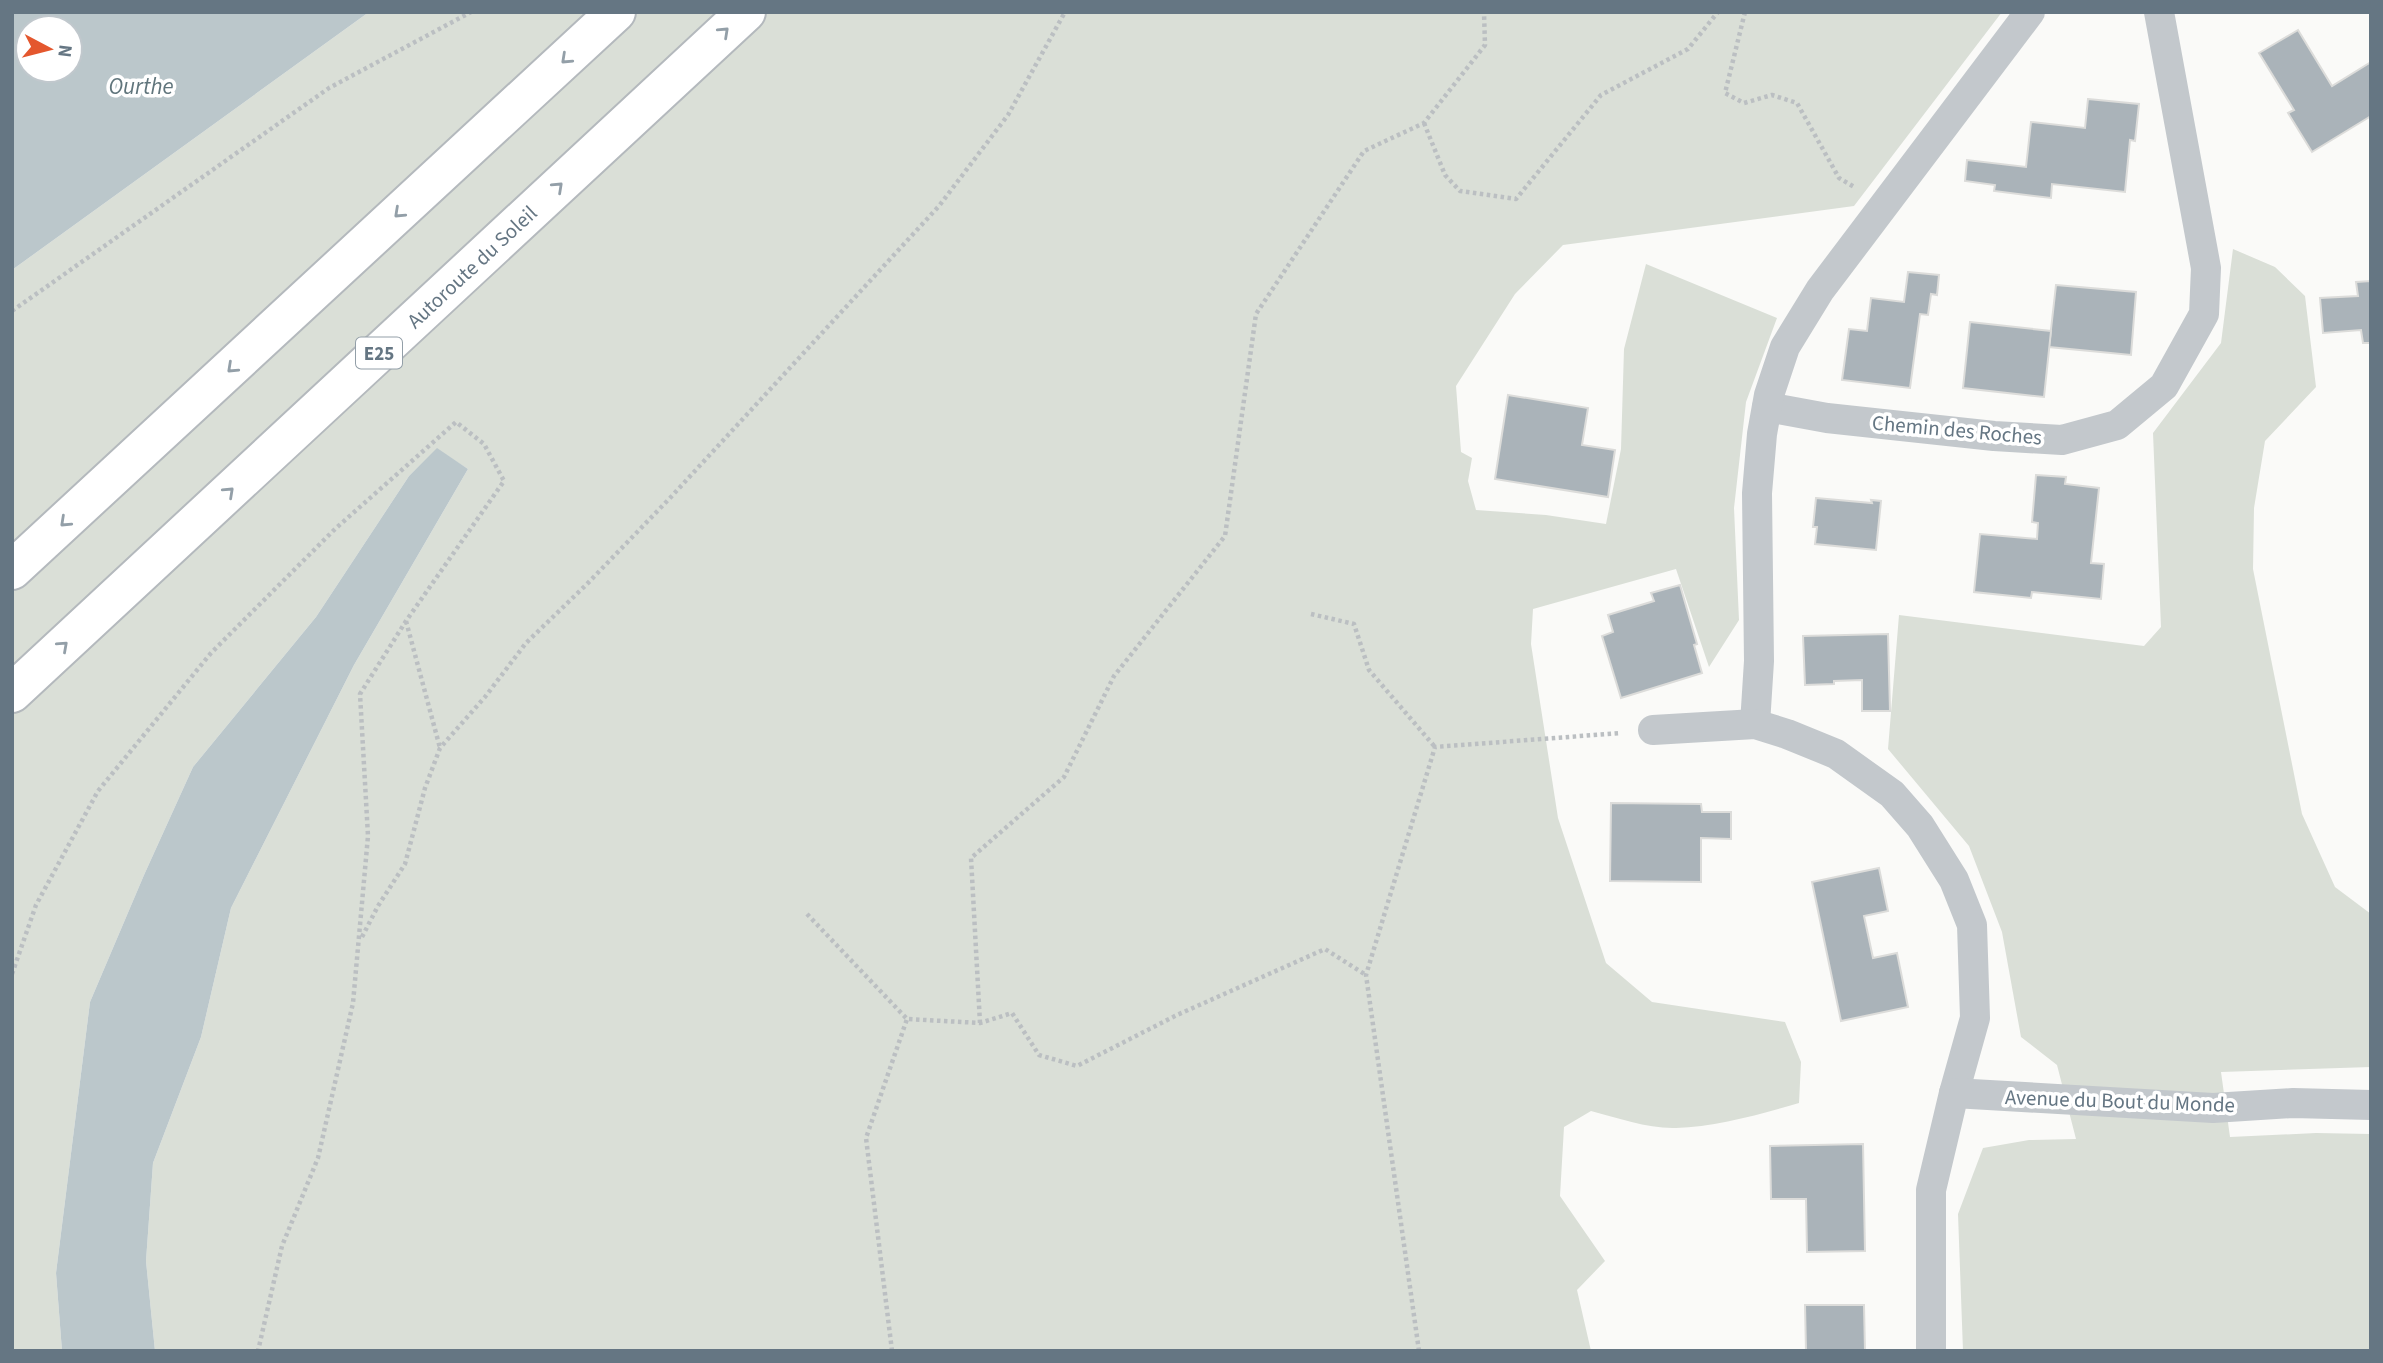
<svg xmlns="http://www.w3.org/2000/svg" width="2383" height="1363" viewBox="0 0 2383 1363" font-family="'Source Sans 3',sans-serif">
	<rect width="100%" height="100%" fill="#fafaf8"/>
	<!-- green -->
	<g fill="#dadfd7">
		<path d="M369 12H2002L1854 206 1563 245 1515 294 1456 386 1461 452 1472 458 1468 481 1476 510 1546 515 1606 524 1621 449 1624 349 1646 264 1777 318 1746 402 1734 508 1739 620 1709 667 1676 569 1533 609 1531 644 1558 818 1606 963 1652 1002 1785 1022 1801 1062 1799 1103C1762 1114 1715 1127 1676 1128 1649 1129 1618 1118 1591 1111L1564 1127 1560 1196 1605 1261 1577 1290 1591 1351H155L146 1261 153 1163 201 1037 231 908 354 665 468 469 437 449 409 476 316 617 193 767 144 875 90 1002 56 1273 62 1351H12V270Z"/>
		<path d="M2233 249 2275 267 2305 296 2316 387 2265 441 2254 508 2253 569 2302 814 2335 887 2371 914V1067L2221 1072 2230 1137 2316 1133 2371 1134V1351H1963L1958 1214 1983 1148 2029 1140 2076 1139 2057 1065 2021 1037 2002 932 1969 846 1888 749 1899 615 2144 646 2161 627 2153 433 2221 343Z"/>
	</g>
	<!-- water -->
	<g fill="#bbc7cb" fill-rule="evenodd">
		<path d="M12 12H369L12 270ZM28 28H70V70H28Z"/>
		<path d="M437 448 468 469 354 665 231 908 201 1037 153 1163 146 1261 155 1351H62L56 1273 90 1002 144 875 193 767 316 617 409 476Z"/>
	</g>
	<!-- building -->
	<g fill="#aab3b9" stroke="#dcdcda" stroke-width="2">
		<path d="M2298 30 2332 86 2371 62V116L2312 152 2288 113 2294 110 2259 53Z"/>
		<path d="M2088 99 2139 104 2135 141 2130 140 2125 192 2052 184 2051 198 1994 191 1995 185 1965 181 1967 160 2026 167 2031 122 2085 128Z"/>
		<path d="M1908 272 1939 275 1937 295 1931 294 1928 315 1920 314 1910 388 1842 380 1849 329 1867 331 1871 298 1904 302Z"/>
		<path d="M2371 281V343H2363L2361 330 2323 333 2320 298 2358 296 2356 282Z"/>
		<path d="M2056 285 2136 292 2131 355 2049 347Z"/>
		<path d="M1970 322 2051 331 2044 397 1963 388Z"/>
		<path d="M1508 395 1588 408 1582 445 1615 450 1608 497 1495 479Z"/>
		<path d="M2036 475 2066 477 2065 484 2099 488 2091 563 2104 564 2101 599 2032 592 2031 598 1974 592 1980 534 2037 539 2038 523 2032 522Z"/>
		<path d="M1816 498 1872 503 1871 500 1881 501 1876 550 1815 544 1817 527H1813Z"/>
		<path d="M1680 585 1697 644 1694 645 1702 673 1621 698 1602 636 1613 632 1608 615 1654 601 1651 593Z"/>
		<path d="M1888 634 1890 711H1862V680L1834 681V684L1805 685 1803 636Z"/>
		<path d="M1611 803 1701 804 1702 812H1731V839L1701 838V882L1610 881Z"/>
		<path d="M1879 868 1888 911 1864 916 1873 958 1897 953 1908 1007 1841 1021 1812 882Z"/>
		<path d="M1863 1144 1865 1251 1807 1252 1806 1199H1771L1770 1146Z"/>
		<path d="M1805 1305H1864L1865 1351H1806Z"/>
	</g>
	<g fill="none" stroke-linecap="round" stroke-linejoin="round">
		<defs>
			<g id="motorway">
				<path d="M12 570 616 12"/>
				<path d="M12 693 746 12"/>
			</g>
		</defs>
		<!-- motorway casing -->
		<use href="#motorway" stroke="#b4b9bd" stroke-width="42"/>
		<!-- path -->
		<g stroke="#bbbfc2" stroke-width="4.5" stroke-dasharray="3.5 3.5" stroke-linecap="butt">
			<path d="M1745 12 1725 93 1744 103 1772 95 1797 103 1839 178 1856 188"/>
			<path d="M1424 123 1445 175 1460 191 1516 199 1601 95 1688 49 1718 12"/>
			<path d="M12 311 329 88 471 12"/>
			<path d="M1311 614 1354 624 1369 670 1435 747"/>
			<path d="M406 621 440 748"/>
			<path d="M807 914 907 1019 980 1023 1012 1013 1039 1055 1077 1066 1177 1015 1325 949 1366 975"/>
			<path d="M362 937 378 906 405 864 425 788 440 748 485 697 526 643 587 584 670 498 939 206 1008 115 1065 12"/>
			<path d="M12 974 36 905 98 791 211 653 335 529 456 422 484 444 504 481 406 621 360 694 368 836 353 1003 318 1158 282 1246 258 1351"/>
			<path d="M980 1023 971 858 1064 777 1114 676 1225 536 1256 314 1364 151 1424 123 1485 45 1484 12"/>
			<path d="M892 1351 866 1138 907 1019"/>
			<path d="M1419 1351 1366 975 1435 747 1621 733"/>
		</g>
		<!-- minor -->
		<g stroke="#c3c8cc" stroke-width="30">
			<path d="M1767 407 1827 418 1994 436 2062 440 2117 425 2164 386 2204 314 2206 268 2159 12"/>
			<path d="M1755 724 1759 661 1757 493 1762 434 1769 395 1785 347 1820 290 2030 12"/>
			<path d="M1653 730 1755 724 1787 734 1836 754 1892 794 1920 826 1954 880 1972 925 1975 1018 1954 1093"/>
			<path d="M1931 1351V1190L1954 1093 2213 1108 2293 1103 2371 1105"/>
		</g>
		<!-- motorway -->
		<use href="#motorway" stroke="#fff" stroke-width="38"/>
	</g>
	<!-- one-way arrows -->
	<defs><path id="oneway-chevron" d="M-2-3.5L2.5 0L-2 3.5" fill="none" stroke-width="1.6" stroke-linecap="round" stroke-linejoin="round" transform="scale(1.75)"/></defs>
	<g stroke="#939fa8">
		<use href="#oneway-chevron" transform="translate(724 32) rotate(-43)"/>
		<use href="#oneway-chevron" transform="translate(566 59) rotate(137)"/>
		<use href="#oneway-chevron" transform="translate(558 187) rotate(-43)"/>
		<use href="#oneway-chevron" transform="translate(399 213) rotate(137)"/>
		<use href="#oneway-chevron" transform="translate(232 368) rotate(137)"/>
		<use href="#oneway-chevron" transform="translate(229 492) rotate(-43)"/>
		<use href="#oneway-chevron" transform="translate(65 522) rotate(137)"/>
		<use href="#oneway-chevron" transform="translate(63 646) rotate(-42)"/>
	</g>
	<g text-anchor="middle" stroke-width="7" stroke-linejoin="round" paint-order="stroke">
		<!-- shield labels -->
		<rect fill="#fff" stroke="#939fa8" stroke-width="2" x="356" y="337.5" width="46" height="31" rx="5"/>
		<g font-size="19" font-weight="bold" fill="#657683">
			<text x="379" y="360">E25</text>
		</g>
		<!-- street labels -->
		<g font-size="21" fill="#657683" stroke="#fff">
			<text transform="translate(472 267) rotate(-43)" y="7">Autoroute du Soleil</text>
			<text transform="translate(1957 430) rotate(5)" y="7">Chemin des Roches</text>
			<text transform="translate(2120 1101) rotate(2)" y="7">Avenue du Bout du Monde</text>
		</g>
		<!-- water labels -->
		<g font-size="23" font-style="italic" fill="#60757c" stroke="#fff">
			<text x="141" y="94">Ourthe</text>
		</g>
	</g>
	<!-- border -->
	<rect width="2383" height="1363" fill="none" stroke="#657683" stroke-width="28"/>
	<!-- north arrow -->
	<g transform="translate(49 49) rotate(97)"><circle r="33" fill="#ffffff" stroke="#c1c8cd" stroke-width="2"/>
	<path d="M0-5L12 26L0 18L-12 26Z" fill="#e4572e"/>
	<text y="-10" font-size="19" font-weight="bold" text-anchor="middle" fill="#657683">N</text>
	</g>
</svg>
